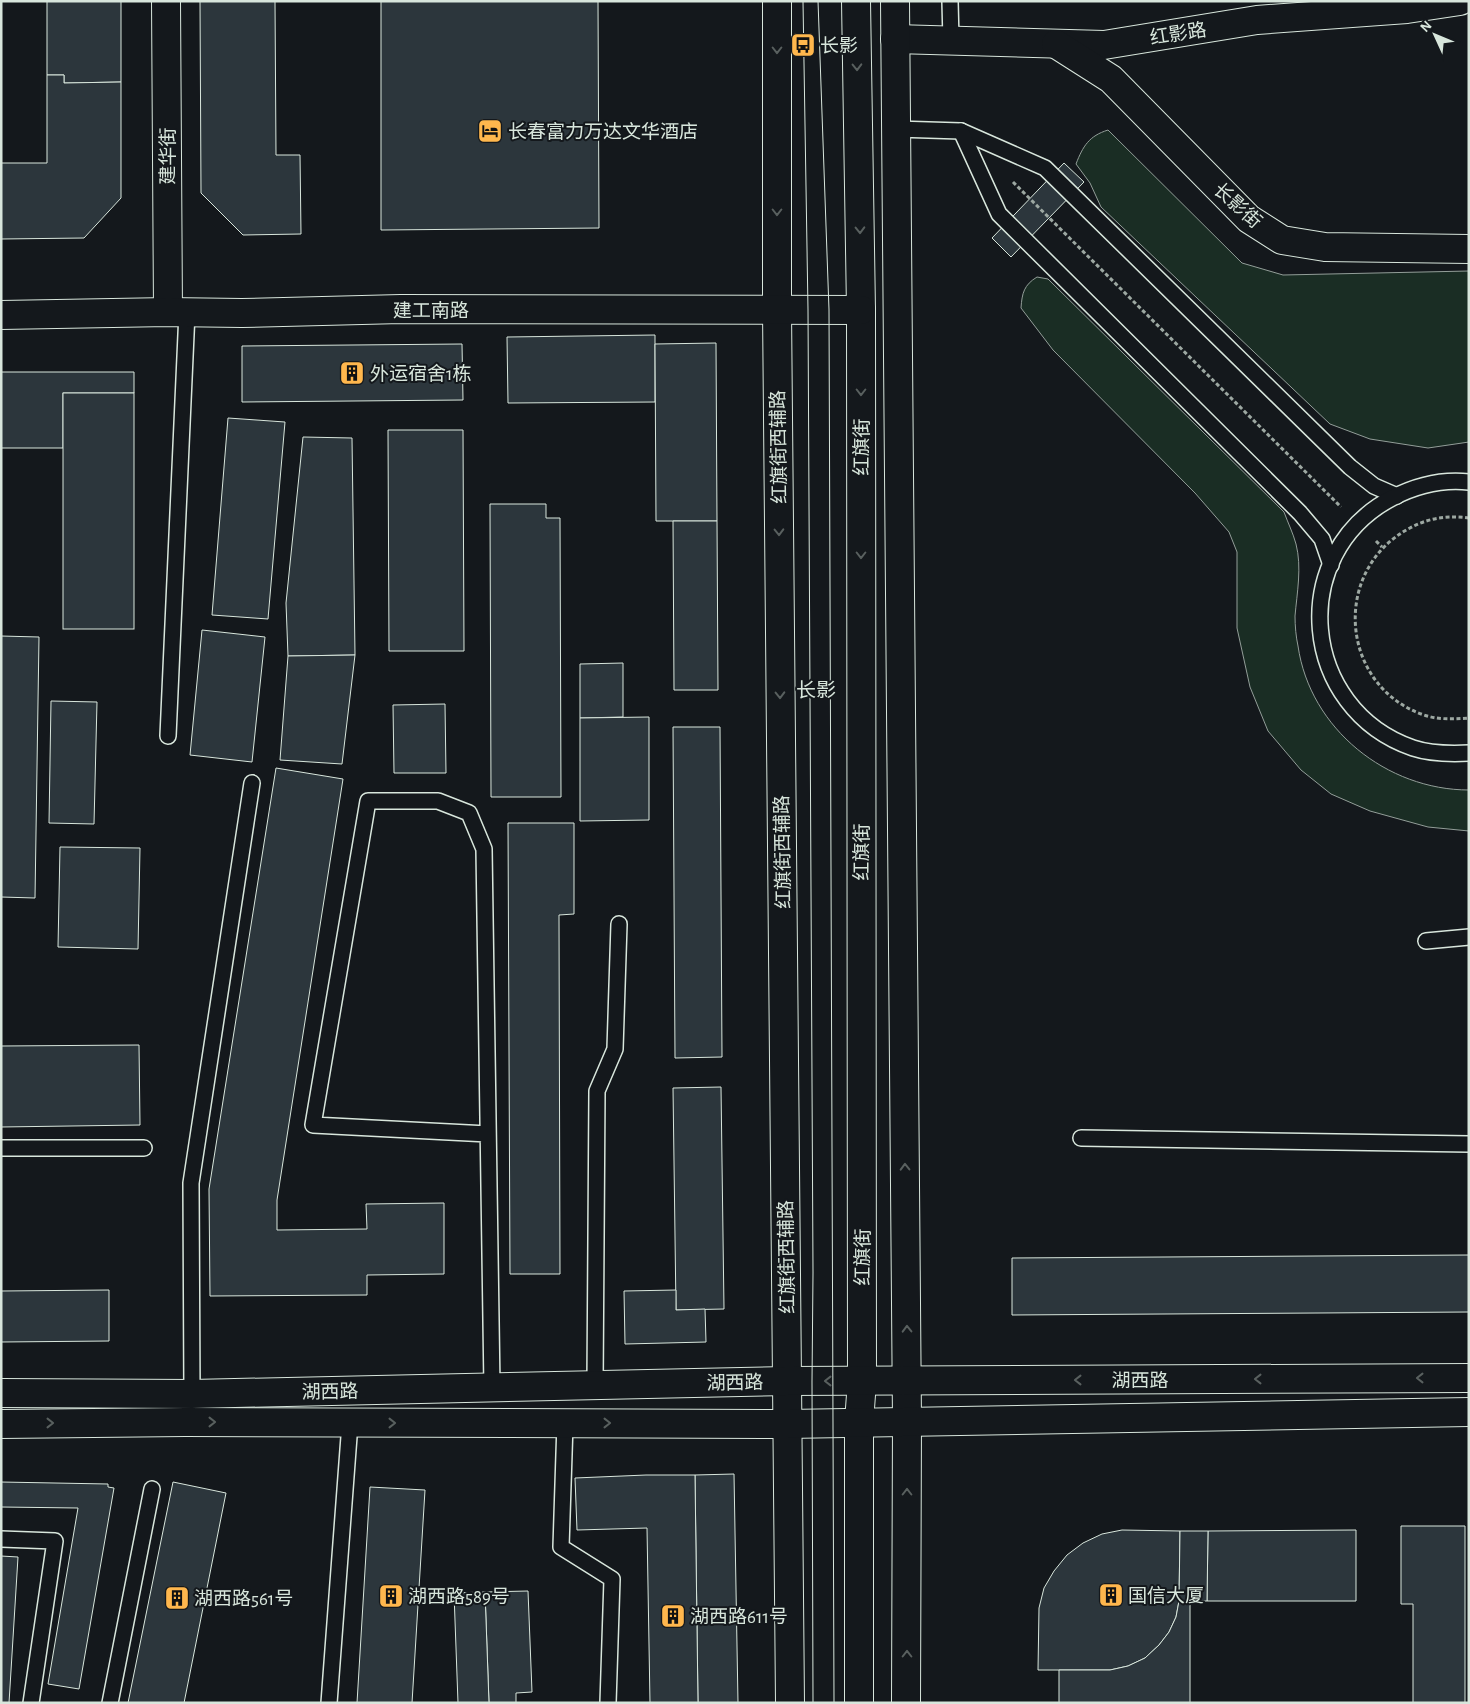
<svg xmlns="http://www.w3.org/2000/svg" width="1470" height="1704" viewBox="0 0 1470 1704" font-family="'Alegreya Sans','Noto Sans SC',sans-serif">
	<rect width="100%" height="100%" fill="#14181c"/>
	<!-- green -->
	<g fill="#1a2d24" stroke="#939e99">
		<path d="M1108 130 1242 263 1283 275 1469 271V442L1428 448 1370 439 1330 424 1101 207 1090 183 1076 164C1083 146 1089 136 1108 130Z"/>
		<path d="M1037 277 1048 279 1284 512C1288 523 1293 533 1296 544 1302 567 1297 593 1295 616 1295 626 1296 637 1298 646 1310 729 1387 790 1469 790V831L1428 827 1370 811 1331 794 1301 770 1268 731 1250 687 1237 628V552L1229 532 1195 493 1053 350 1021 308C1022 293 1024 285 1037 277Z"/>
	</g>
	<!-- building -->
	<g fill="#2c363c" stroke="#d8e6dc">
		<path d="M47 1H121V82L64 83V75H47Z"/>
		<path d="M200 1H275L276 155H300L301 234 243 235 201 193Z"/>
		<path d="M381 1H598L599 228 381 230Z"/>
		<path d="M47 75H64V83L121 82V198L84 238 1 239V163H47Z"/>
		<path d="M1064 163 1084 182 1011 257 992 238Z"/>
		<path d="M655 335V402L508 403 507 337Z"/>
		<path d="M716 343 717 521H656L655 344Z"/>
		<path d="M462 344 463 400 242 402V346Z"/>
		<path d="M1 372H134V393H63V448H1Z"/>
		<rect x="63" y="393" width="71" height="236"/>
		<path d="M228 418 285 422 268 619 212 615Z"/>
		<path d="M388 430H463L464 651H389Z"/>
		<path d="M303 437 352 438 355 655 288 656 286 603Z"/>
		<path d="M490 504H546V518H560L561 797H491Z"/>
		<path d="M673 521H717L718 690H674Z"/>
		<path d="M202 630 265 637 252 762 190 755Z"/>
		<path d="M1 636 39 637 35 898 1 897Z"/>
		<path d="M355 655 342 764 280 760 288 656Z"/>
		<path d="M623 663V717L580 718V664Z"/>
		<path d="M51 701 97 702 94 824 49 823Z"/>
		<path d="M445 704 446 773H394L393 705Z"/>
		<path d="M649 717V820L580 821V718Z"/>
		<path d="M673 727H720L722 1057 675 1058Z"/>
		<path d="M276 768 343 779 277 1200V1230L367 1229 366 1204 444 1203V1274L367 1275V1295L210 1296 209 1189Z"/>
		<path d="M508 823H574V914L559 915 560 1274H510Z"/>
		<path d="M60 847 140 848 138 949 58 947Z"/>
		<path d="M139 1045 140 1125 1 1127V1046Z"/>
		<path d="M721 1087 724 1309 676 1310 673 1088Z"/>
		<path d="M1469 1255V1312L1012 1315V1258Z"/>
		<path d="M109 1290V1341L1 1342V1291Z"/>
		<path d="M676 1290V1310L705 1309 706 1342 625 1344 624 1291Z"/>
		<path d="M734 1474 738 1703H698L695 1475Z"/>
		<path d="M646 1475H695L698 1703H650L647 1528 577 1530 575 1478Z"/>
		<path d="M1 1482 108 1484V1487L114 1488 79 1689 48 1684 78 1508 1 1507Z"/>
		<path d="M173 1482 226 1493 184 1703H128Z"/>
		<path d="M370 1487 425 1490 412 1703H357Z"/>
		<path d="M1401 1526H1465V1703H1413V1604H1401Z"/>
		<path d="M1122 1530 1180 1531 1179 1601 1176 1617 1169 1632 1159 1645 1145 1658 1128 1666 1110 1670H1038L1039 1608 1044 1588 1054 1571 1067 1555 1083 1543 1102 1534Z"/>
		<path d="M1356 1530V1601H1207L1208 1531Z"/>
		<path d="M1180 1531H1208L1207 1601H1179Z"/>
		<path d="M1 1556 18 1557 9 1703H1Z"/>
		<path d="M528 1591 532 1692 516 1693V1703H489L485 1592Z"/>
		<path d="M485 1592 489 1703H458L454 1593Z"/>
		<path d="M1179 1601H1190V1703H1059V1670H1110L1128 1666 1145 1658 1159 1645 1169 1632 1176 1617Z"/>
	</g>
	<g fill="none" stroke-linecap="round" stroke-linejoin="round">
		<defs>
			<g id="lane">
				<path d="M950 1 951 41"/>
				<path d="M896 129 961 131 1045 168 1350 467 1374 486 1397 496"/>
				<path d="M961 131 999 214 1300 513 1322 539 1331 565"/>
				<path d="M1469 482C1442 479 1415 486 1392 498 1286 554 1300 709 1413 748 1431 754 1450 754 1469 753"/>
				<path d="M168 736 187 312"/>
				<path d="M1426 941 1469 937"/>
				<path d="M488 1134 313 1125 368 801H438L469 813 484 849 492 1388"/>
				<path d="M1081 1138 1469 1144"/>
				<path d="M1 1148H144"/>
				<path d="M595 1386 597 1091 615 1049 619 924"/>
				<path d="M192 1394 191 1183 252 783"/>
				<path d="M565 1423 561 1547 612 1579 608 1703"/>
				<path d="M1 1539 55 1541 31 1703"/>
				<path d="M110 1703 152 1489"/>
				<path d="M329 1703 350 1423"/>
			</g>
			<g id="street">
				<path d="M166 1 168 312"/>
				<path d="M895 39 1104 45 1257 20 1407 9 1460 1"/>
				<path d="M1056 44 1111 79 1249 219 1282 240 1325 247 1469 249"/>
			</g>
			<g id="secondary">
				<path d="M777 1V310L790 1703"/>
				<path d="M856 1 861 310 862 1381 859 1422V1703"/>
				<path d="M895 1 907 1421 906 1703"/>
				<path d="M1 315 168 312 242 313 401 309 861 310"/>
				<path d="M1 1393 192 1394 787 1381 1469 1378"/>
				<path d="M1 1424 185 1422 788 1424 1469 1412"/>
			</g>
		</defs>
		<!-- lane casing -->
		<use href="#lane" stroke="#d8e6dc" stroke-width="18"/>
		<!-- street casing -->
		<use href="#street" stroke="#d8e6dc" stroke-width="30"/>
		<!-- secondary casing -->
		<use href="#secondary" stroke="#d8e6dc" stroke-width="30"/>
		<!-- path -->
		<g stroke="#9da8a2" stroke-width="3" stroke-dasharray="4 2.5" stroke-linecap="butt">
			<path d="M1013 182 1341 507"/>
			<path d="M1469 518C1449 515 1428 518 1410 528 1331 569 1339 686 1424 715 1438 720 1454 719 1469 718"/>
			<path d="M1376 541 1382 547"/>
		</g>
		<!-- lane -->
		<use href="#lane" stroke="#14181c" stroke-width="15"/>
		<!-- street -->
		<use href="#street" stroke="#14181c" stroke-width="28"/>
		<!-- secondary -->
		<use href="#secondary" stroke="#14181c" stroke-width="28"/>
		<!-- tram -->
		<g stroke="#d8e6dc" stroke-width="1">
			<path d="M803 1 808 310 813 1273 812 1381 813 1703"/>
			<path d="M818 1 829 310 834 1703"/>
		</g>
	</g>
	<!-- one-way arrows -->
	<defs><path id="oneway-chevron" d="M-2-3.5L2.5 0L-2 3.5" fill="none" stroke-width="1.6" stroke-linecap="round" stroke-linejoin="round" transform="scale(1.25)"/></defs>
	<g stroke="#59605f">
		<use href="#oneway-chevron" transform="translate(777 50) rotate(90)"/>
		<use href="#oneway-chevron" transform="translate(857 67) rotate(89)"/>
		<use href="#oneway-chevron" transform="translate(777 212) rotate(90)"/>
		<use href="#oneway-chevron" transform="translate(860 230) rotate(89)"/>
		<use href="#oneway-chevron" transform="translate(861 392) rotate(90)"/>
		<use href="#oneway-chevron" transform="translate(779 532) rotate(89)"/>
		<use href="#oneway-chevron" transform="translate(861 555) rotate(90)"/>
		<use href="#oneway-chevron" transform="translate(780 695) rotate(89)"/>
		<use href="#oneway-chevron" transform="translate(905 1167) rotate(-91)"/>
		<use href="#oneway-chevron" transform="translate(907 1329) rotate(-91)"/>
		<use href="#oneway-chevron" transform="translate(1420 1378) rotate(180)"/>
		<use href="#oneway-chevron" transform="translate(1258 1379) rotate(180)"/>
		<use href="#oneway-chevron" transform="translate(1078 1380) rotate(180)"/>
		<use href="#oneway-chevron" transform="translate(828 1381) rotate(-180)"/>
		<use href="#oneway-chevron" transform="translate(212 1422)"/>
		<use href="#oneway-chevron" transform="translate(50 1423)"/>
		<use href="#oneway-chevron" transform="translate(392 1423)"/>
		<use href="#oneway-chevron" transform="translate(607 1423)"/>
		<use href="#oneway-chevron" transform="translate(907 1492) rotate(-90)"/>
		<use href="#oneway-chevron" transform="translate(907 1654) rotate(-90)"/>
	</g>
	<!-- icons -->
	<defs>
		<symbol id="bus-square" viewBox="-11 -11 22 22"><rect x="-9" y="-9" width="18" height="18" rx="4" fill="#ffb74d" stroke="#14181c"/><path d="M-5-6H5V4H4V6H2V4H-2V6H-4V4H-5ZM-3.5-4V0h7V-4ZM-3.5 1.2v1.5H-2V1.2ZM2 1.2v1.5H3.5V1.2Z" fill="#111"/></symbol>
		<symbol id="hotel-square" viewBox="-11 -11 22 22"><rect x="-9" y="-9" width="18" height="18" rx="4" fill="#ffb74d" stroke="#14181c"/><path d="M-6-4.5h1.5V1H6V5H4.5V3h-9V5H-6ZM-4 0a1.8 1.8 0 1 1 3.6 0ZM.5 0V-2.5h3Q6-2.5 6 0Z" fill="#111"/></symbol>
		<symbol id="building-square" viewBox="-11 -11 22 22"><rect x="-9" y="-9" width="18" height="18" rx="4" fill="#ffb74d" stroke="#14181c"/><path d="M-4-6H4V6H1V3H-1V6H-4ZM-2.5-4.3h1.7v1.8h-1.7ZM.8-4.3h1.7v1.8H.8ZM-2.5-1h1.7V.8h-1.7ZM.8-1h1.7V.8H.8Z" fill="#111"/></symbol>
	</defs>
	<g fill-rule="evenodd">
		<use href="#bus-square" x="789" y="31" width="28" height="28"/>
		<use href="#hotel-square" x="476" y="117" width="28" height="28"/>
		<use href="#building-square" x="338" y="359" width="28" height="28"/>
		<use href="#building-square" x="1097" y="1581" width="28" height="28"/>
		<use href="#building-square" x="377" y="1582" width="28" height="28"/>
		<use href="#building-square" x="163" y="1584" width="28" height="28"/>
		<use href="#building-square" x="659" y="1602" width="28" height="28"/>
	</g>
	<g text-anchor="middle" stroke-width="4" stroke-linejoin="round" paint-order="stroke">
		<!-- street labels -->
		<g font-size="19" fill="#d8e6dc" stroke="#14181c">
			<text transform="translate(1178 33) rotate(-9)" y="7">红影路</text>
			<text transform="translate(167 156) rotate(-90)" y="7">建华街</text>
			<text transform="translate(1238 205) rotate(42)" y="7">长影街</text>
			<text x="431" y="317">建工南路</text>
			<text transform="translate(778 447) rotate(-91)" y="7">红旗街西辅路</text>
			<text transform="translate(861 447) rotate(-90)" y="7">红旗街</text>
			<text transform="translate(782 852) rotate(-91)" y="7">红旗街西辅路</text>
			<text transform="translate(861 852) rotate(-90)" y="7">红旗街</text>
			<text transform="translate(786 1257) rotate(-91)" y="7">红旗街西辅路</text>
			<text transform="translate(862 1257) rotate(-90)" y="7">红旗街</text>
			<text x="1140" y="1387">湖西路</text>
			<text transform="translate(735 1382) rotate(-1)" y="7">湖西路</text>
			<text transform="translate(330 1391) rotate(-1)" y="7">湖西路</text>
		</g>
		<!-- poi labels -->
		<g font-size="19" fill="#d8e6dc" stroke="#14181c" text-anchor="start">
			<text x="820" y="52">长影</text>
			<text x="508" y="138">长春富力万达文华酒店</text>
			<text x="370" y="380">外运宿舍1栋</text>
			<text x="1128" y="1602">国信大厦</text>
			<text x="408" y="1603">湖西路589号</text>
			<text x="194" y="1605">湖西路561号</text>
			<text x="690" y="1623">湖西路611号</text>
		</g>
		<!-- neighbourhood labels -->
		<g font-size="20" fill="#d8e6dc" stroke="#14181c">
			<text x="816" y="697">长影</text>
		</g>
	</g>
	<!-- border -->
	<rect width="1470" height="1704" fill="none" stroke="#d8e6dc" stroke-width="5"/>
	<!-- north arrow -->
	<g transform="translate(1435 35) rotate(314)" stroke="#14181c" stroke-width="4" paint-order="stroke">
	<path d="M0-4L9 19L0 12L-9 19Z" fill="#d8e6dc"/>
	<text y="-8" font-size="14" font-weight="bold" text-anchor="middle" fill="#d8e6dc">N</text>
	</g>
</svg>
